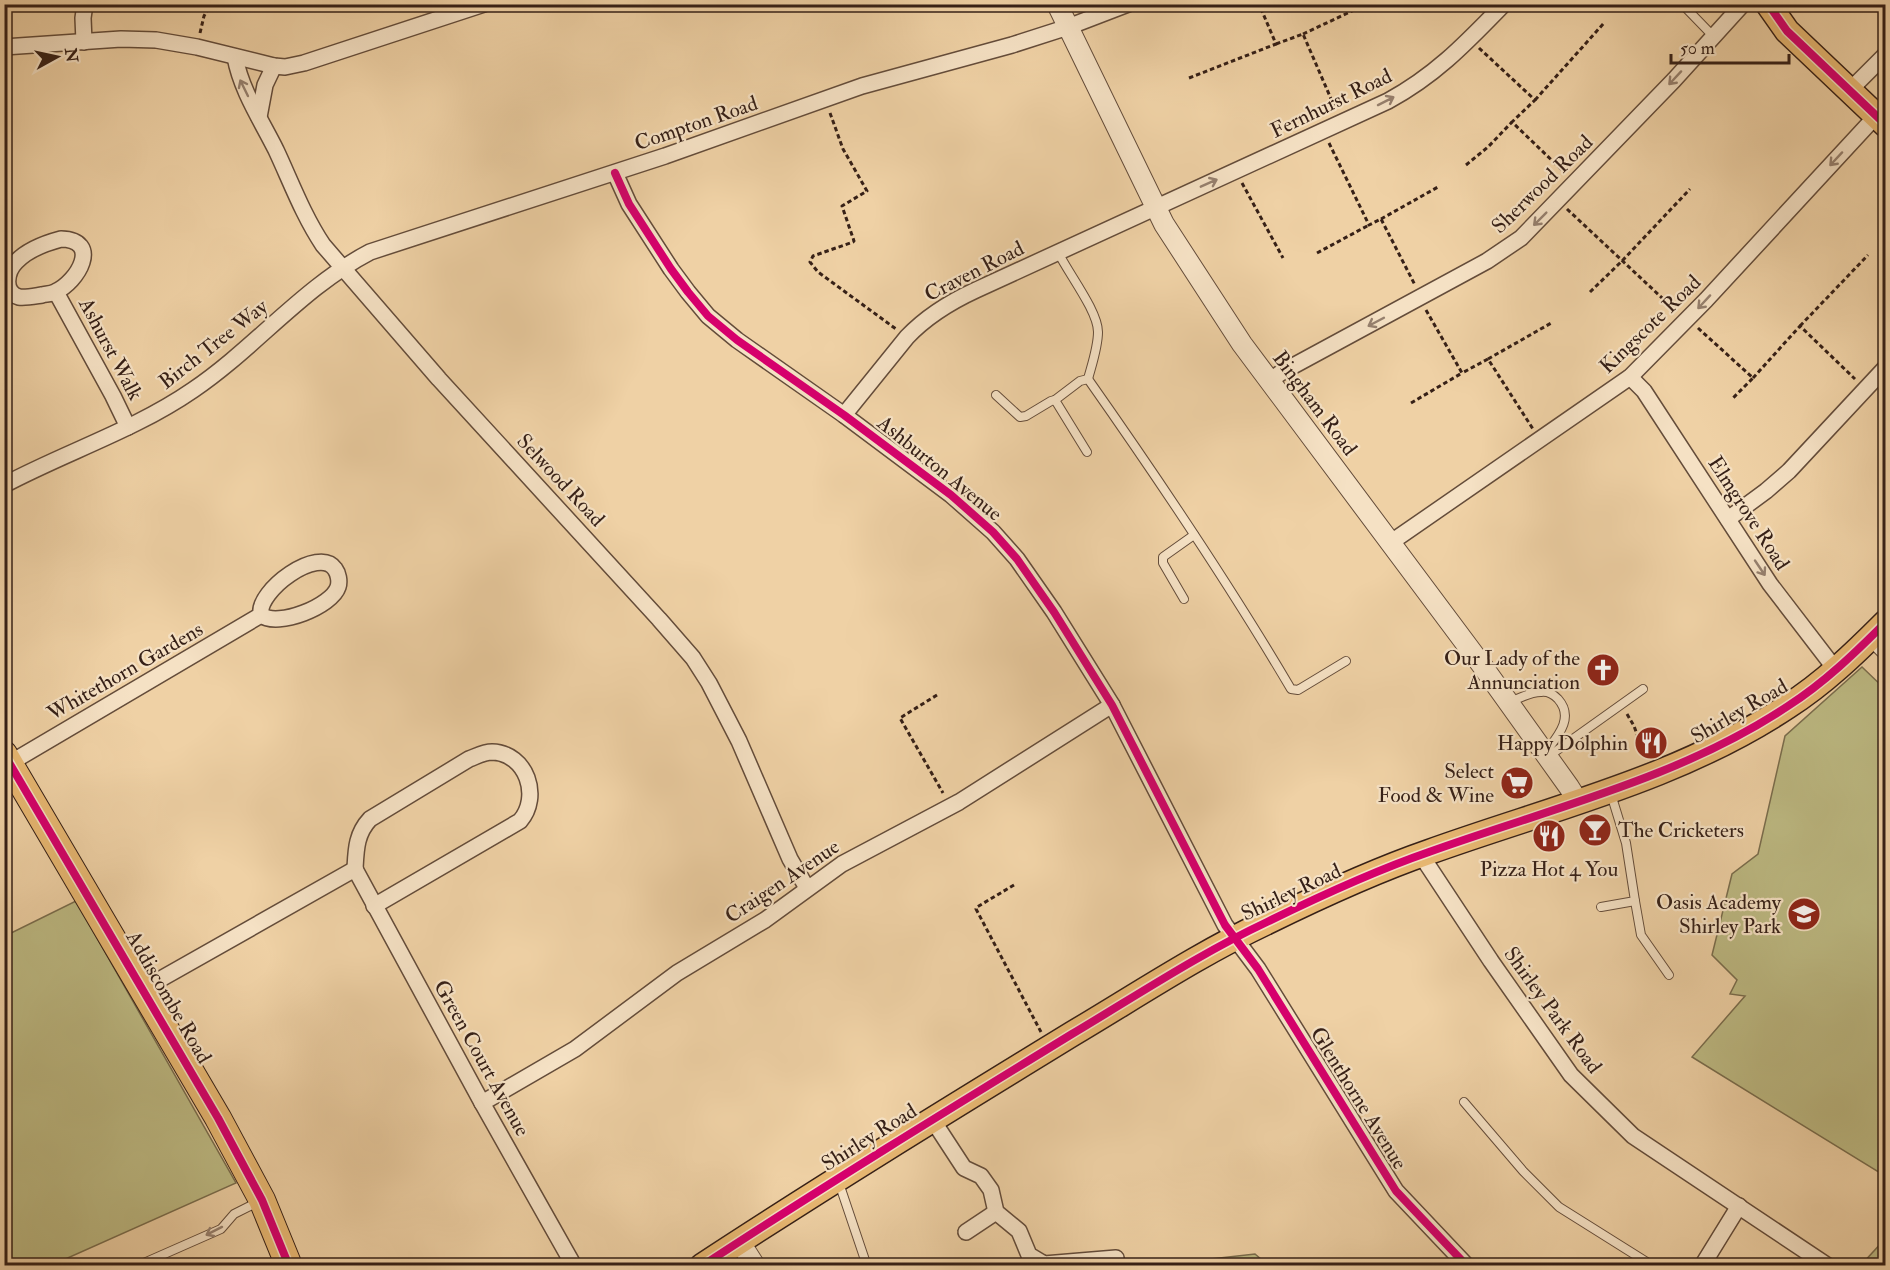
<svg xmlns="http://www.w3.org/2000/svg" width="1890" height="1270" viewBox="0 0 1890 1270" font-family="'IM FELL Double Pica',serif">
	<rect width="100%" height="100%" fill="#efd1a5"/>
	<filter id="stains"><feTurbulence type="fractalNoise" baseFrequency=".00333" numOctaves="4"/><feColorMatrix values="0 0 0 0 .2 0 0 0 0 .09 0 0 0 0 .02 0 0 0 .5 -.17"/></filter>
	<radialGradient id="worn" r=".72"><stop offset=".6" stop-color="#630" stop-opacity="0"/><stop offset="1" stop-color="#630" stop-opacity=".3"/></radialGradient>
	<!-- green -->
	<g fill="#bdba83" stroke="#7a6d4d" stroke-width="1.5">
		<path d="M1862 667 1886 690 1885 1176 1692 1057 1745 996 1730 994 1737 980 1712 955 1732 874 1758 854 1785 736Z"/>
		<path d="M76 901 236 1183 52 1265 5 1266V936Z"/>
		<path d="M1885 1239V1265H1861Z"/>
		<path d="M1255 1254 1268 1265H1157Z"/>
	</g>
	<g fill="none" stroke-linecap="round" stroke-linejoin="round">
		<defs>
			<g id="service">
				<path d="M1682 4 1714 37"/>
				<path d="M1058 252C1068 273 1098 311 1098 332 1098 347 1092 364 1088 379"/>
				<path d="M996 395 1020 417 1026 416 1051 401 1055 400"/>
				<path d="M1087 452 1055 400 1080 381 1088 379C1159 480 1228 582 1291 689L1298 690 1346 661"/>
				<path d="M1184 599 1163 563V557L1194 535"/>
				<path d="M1869 641 1886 658"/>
				<path d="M1510 702C1520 698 1530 692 1541 692 1548 691 1553 694 1558 699 1575 718 1557 737 1545 753"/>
				<path d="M1549 756 1643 689"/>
				<path d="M1635 901 1641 935 1669 975"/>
				<path d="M1601 907 1635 901 1626 843 1611 794"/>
				<path d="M1464 1102 1523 1171 1559 1207 1653 1266"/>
				<path d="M839 1183 867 1266"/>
				<path d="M137 1266 221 1229 234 1214 258 1202"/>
			</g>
			<g id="minor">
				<path d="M84 42 83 18 85 4"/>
				<path d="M4 47 121 39 156 40 197 47 274 66 285 67 304 63 484 4"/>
				<path d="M235 57C241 90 261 120 276 150 291 182 303 215 323 245L439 379 659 619 693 658 709 683 739 741 790 859 807 888"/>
				<path d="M1849 91 1886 54"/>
				<path d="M259 117 265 85 274 66"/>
				<path d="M615 173 629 204 671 269 688 292 708 316 737 340 844 415 951 495 993 532 1017 559 1054 612 1112 705 1225 925 1258 969 1396 1191 1467 1266"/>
				<path d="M61 239C102 240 78 282 55 292 51 294 46 294 42 295 35 296 25 298 19 297 2 292 7 271 16 262 27 250 46 243 61 239Z"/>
				<path d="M56 292 113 396 128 427"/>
				<path d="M1630 377 1644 391 1770 584 1836 670"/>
				<path d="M1269 381 1282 372 1487 261 1521 238 1674 80 1743 4"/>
				<path d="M844 415 907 337C927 316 950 302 976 290L1388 101C1436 75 1466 43 1504 4"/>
				<path d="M4 485C66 452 135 430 193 390 255 348 303 287 370 252L665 156 862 86 1012 45 1068 27 1128 4"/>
				<path d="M1728 519 1766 491 1789 471 1886 367"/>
				<path d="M1390 543 1630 377 1706 300 1876 116"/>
				<path d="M10 763 261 615C256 591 319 545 335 569 338 573 340 581 338 587 332 606 278 628 261 615"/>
				<path d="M1421 855 1491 961 1571 1075 1633 1136 1828 1266"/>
				<path d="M355 869C356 850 356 834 370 819L469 759C477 756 484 752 492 752 527 753 541 797 520 821L374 906"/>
				<path d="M355 869 481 1101 574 1266"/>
				<path d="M143 989 355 869"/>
				<path d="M482 1103 575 1049 677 973 765 920 842 864 959 802 1112 705"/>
				<path d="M932 1119 964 1168 981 1176 991 1190 996 1212 1019 1231 1029 1255 1044 1264 1116 1258"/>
				<path d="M966 1232 996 1212"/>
				<path d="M1702 1266 1739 1206"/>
			</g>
			<g id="tertiary">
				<path d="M1057 4 1164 224 1242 344 1481 664 1569 787 1579 803"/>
				<path d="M739 1241 755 1266"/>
			</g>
			<g id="primary">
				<path d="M1768 4 1787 31 1886 125"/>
				<path d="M702 1266C824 1186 948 1110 1072 1034 1136 996 1199 954 1267 922 1320 896 1374 871 1429 852 1551 808 1678 779 1788 706 1824 683 1855 653 1886 622"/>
			</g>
			<path id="trunk" d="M4 754 218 1118 262 1200 289 1266"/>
		</defs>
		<!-- service casing -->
		<use href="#service" stroke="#644c3a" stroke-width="10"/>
		<!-- minor casing -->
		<use href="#minor" stroke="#644c3a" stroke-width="18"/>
		<!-- tertiary casing -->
		<use href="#tertiary" stroke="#644c3a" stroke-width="22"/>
		<!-- primary casing -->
		<use href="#primary" stroke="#362017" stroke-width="27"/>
		<!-- trunk casing -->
		<use href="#trunk" stroke="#362017" stroke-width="28"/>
		<!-- path -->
		<g stroke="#362017" stroke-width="3" stroke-dasharray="4.5 3" stroke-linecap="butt">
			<path d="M200 33 204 16 211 4"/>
			<path d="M1303 34 1367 4"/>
			<path d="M1276 44 1303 34 1335 108"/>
			<path d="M1479 48 1535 100 1512 122 1564 172"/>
			<path d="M1189 78 1276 44 1259 4"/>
			<path d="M1535 100 1604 23"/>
			<path d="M830 113 843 149 867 191 842 206 854 241 853 242 813 256 810 262 818 272 896 329"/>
			<path d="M1329 143 1369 225 1381 219 1415 285"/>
			<path d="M1466 165 1488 147 1512 122"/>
			<path d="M1242 183 1283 258"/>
			<path d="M1567 209 1676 311"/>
			<path d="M1381 219 1438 187"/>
			<path d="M1317 253 1369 225"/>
			<path d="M1590 292 1622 261 1690 189"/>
			<path d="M1426 310 1462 373 1488 359 1533 429"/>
			<path d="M1800 326 1868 255"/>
			<path d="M1698 328 1753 378 1733 398"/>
			<path d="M1488 359 1553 322"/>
			<path d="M1753 378 1800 326 1855 379"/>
			<path d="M1411 403 1462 373"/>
			<path d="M937 695 900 718 943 793"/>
			<path d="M1627 714 1634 726 1645 757"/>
			<path d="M1014 885 977 907 976 909 1041 1032"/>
		</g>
		<!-- service -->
		<use href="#service" stroke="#f5e1c4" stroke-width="8"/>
		<!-- minor -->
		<use href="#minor" stroke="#f5e1c4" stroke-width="15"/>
		<!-- tertiary -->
		<use href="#tertiary" stroke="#f5e1c4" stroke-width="20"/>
		<!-- primary -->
		<use href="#primary" stroke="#e8b872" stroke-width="24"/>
		<!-- trunk -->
		<use href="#trunk" stroke="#e8b872" stroke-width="26"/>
		<defs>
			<g id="cycleway">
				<path d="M1768 4 1787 31 1886 125"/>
				<path d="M615 173 629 204 671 269 688 292 708 316 737 340 844 415 951 495 993 532 1017 559 1054 612 1112 705 1225 925 1258 969 1396 1191 1467 1266"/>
				<path d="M4 754 218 1118 262 1200 289 1266"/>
				<path d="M702 1266C824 1186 948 1110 1072 1034 1136 996 1199 954 1267 922 1320 896 1374 871 1429 852 1551 808 1678 779 1788 706 1824 683 1855 653 1886 622"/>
			</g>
		</defs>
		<!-- cycleway casing -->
		<use href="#cycleway" stroke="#f5e1c4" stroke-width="11"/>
		<!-- cycleway -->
		<use href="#cycleway" stroke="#d6006c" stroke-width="8"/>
	</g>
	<!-- one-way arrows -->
	<defs><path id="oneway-shaft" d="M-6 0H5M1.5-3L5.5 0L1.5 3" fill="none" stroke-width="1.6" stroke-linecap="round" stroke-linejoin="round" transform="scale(1.5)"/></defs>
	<g stroke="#96806e">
		<use href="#oneway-shaft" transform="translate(1675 78) rotate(133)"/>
		<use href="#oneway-shaft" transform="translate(244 88) rotate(-116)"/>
		<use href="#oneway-shaft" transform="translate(1386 101) rotate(-27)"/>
		<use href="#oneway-shaft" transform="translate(1836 159) rotate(133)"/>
		<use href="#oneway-shaft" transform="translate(1209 183) rotate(-24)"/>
		<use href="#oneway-shaft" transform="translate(1540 219) rotate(135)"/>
		<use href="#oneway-shaft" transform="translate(1704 302) rotate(133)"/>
		<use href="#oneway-shaft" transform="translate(1376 322) rotate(152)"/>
		<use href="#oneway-shaft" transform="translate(1760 568) rotate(56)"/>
		<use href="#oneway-shaft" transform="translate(214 1231) rotate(153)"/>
	</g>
	<!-- icons -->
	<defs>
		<symbol id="church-disc" viewBox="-11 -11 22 22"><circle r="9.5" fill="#8f2418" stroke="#f5e1c4"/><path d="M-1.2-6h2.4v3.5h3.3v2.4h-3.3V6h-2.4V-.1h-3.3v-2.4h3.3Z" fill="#fff"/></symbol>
		<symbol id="restaurant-disc" viewBox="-11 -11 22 22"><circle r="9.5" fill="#8f2418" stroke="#f5e1c4"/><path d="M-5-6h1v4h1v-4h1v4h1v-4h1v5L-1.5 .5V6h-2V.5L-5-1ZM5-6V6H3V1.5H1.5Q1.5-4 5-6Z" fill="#fff"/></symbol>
		<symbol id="supermarket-disc" viewBox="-11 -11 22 22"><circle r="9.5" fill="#8f2418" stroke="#f5e1c4"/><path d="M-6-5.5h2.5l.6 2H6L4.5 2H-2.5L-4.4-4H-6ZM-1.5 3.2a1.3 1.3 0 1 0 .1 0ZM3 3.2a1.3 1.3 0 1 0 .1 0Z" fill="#fff"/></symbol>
		<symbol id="bar-disc" viewBox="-11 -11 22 22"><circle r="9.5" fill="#8f2418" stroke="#f5e1c4"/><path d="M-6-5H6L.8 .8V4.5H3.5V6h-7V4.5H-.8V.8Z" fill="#fff"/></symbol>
		<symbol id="school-disc" viewBox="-11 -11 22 22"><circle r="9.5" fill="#8f2418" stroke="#f5e1c4"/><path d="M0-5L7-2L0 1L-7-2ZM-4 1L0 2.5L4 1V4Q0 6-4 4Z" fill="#fff"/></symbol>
	</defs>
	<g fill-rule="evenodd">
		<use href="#church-disc" x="1584" y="651" width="38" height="38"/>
		<use href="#restaurant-disc" x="1632" y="724" width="38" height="38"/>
		<use href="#supermarket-disc" x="1498" y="764" width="38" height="38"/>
		<use href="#bar-disc" x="1576" y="811" width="38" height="38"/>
		<use href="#restaurant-disc" x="1530" y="817" width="38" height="38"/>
		<use href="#school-disc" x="1785" y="895" width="38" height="38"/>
	</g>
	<g text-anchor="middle" stroke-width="4.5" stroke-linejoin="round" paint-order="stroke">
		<!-- street labels -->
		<g font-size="21" fill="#362017" stroke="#f5e1c4">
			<text transform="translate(1331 103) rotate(-26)" y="7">Fernhurst Road</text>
			<text transform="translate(696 123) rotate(-19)" y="7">Compton Road</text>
			<text transform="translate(1542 184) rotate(-44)" y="7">Sherwood Road</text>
			<text transform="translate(974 271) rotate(-27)" y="7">Craven Road</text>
			<text transform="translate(1650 324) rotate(-44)" y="7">Kingscote Road</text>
			<text transform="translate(213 344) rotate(-38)" y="7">Birch Tree Way</text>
			<text transform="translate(111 349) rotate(62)" y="7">Ashurst Walk</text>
			<text transform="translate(1315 403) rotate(53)" y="7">Bingham Road</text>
			<text transform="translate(940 468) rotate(39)" y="7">Ashburton Avenue</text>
			<text transform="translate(561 480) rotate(47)" y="7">Selwood Road</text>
			<text transform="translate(1749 513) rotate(57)" y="7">Elmgrove Road</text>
			<text transform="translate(125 671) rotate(-30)" y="7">Whitethorn Gardens</text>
			<text transform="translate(1739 711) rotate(-30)" y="7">Shirley Road</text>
			<text transform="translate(782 881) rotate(-34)" y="7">Craigen Avenue</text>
			<text transform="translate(1291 892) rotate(-25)" y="7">Shirley Road</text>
			<text transform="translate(169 997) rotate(60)" y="7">Addiscombe Road</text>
			<text transform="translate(1553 1010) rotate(54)" y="7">Shirley Park Road</text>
			<text transform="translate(482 1058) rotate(61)" y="7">Green Court Avenue</text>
			<text transform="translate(1359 1098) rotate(58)" y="7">Glenthorne Avenue</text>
			<text transform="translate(869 1137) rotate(-32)" y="7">Shirley Road</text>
		</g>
		<!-- poi labels -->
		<g font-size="21" fill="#362017" stroke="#f5e1c4" text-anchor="end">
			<text x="1580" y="665">Our Lady of the<tspan x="1580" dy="24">Annunciation</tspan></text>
			<text x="1628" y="750">Happy Dolphin</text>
			<text x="1494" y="778">Select<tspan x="1494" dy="24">Food &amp; Wine</tspan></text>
			<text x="1618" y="837" text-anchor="start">The Cricketers</text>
			<text x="1549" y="876" text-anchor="middle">Pizza Hot 4 You</text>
			<text x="1781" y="909">Oasis Academy<tspan x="1781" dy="24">Shirley Park</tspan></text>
		</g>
	</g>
	<!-- margin -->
	<rect width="1890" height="1270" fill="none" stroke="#efd1a5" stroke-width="24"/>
	<rect x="6" y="6" width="1878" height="1258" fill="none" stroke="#362017" stroke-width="3"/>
	<rect x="12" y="12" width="1866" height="1246" fill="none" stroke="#362017" stroke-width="1.5"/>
	<!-- north arrow -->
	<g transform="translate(57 57) rotate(82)" stroke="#f5e1c4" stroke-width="4.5" paint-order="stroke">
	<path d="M0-4.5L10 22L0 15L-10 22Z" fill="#362017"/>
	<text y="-9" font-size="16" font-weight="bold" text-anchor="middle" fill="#362017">N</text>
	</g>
	<!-- scale -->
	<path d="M1671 54v9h118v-9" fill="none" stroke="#362017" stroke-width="3"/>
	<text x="1680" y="54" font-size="18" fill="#362017" stroke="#f5e1c4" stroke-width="4.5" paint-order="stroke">50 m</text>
	<rect width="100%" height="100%" filter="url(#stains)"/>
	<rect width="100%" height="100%" fill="url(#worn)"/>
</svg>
